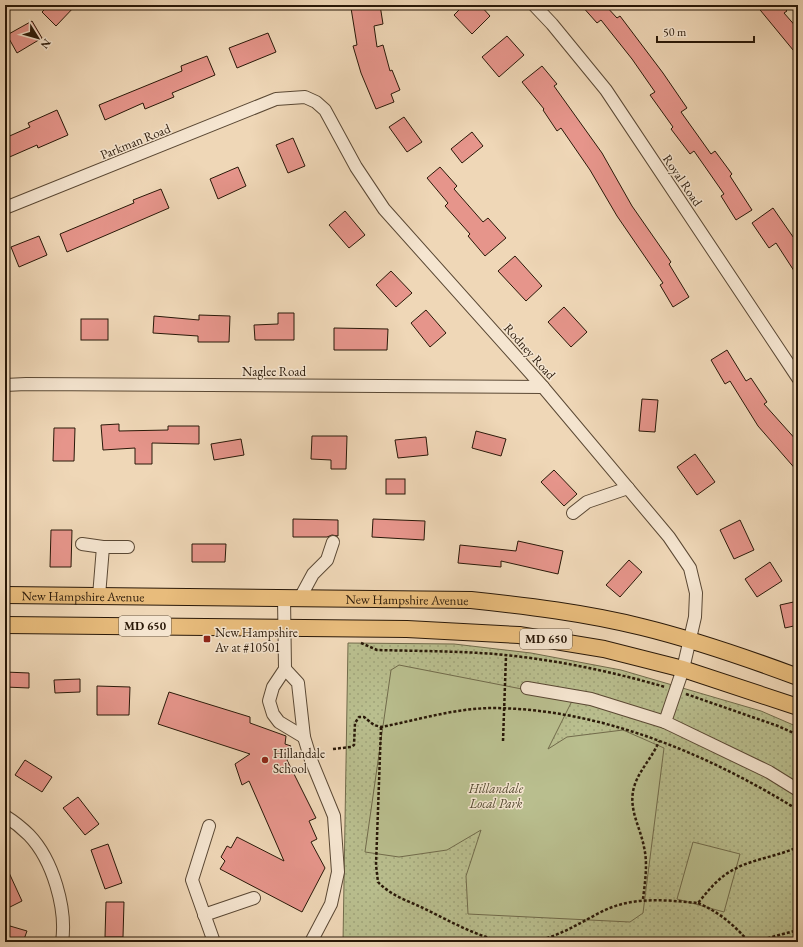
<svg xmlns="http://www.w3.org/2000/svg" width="803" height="947" viewBox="0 0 803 947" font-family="'EB Garamond',serif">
	<defs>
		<pattern id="grass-dots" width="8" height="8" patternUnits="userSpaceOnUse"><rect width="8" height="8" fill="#b9be8e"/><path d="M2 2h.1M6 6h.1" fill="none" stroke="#9fa379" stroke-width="1.8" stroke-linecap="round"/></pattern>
	</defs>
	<rect width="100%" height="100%" fill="#efd7b7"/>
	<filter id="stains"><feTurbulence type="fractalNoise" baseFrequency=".005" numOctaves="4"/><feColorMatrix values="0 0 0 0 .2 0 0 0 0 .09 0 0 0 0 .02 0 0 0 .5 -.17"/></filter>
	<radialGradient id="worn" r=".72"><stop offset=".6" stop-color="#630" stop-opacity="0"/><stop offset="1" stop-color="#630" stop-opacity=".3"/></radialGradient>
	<!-- grass -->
	<path fill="url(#grass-dots)" stroke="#716b4b" d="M348 643 454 644 531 653 621 670 761 711 798 727V942H343Z"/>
	<!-- pitch -->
	<g fill="#b9be8e" stroke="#716b4b">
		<path d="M399 665 573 699 548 749 567 737 623 730 664 748 643 913 630 922 468 914 466 876 481 830 447 850 399 857 365 852 391 670Z"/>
		<path d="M693 842 740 854 724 912 677 899Z"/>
	</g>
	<!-- building -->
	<g fill="#e6958b" stroke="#291808">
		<path d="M49 5H76L56 26 42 12Z"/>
		<path d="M366 5H380L383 24 374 26 377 47 383 45 390 71 392 70 400 90 391 94 394 102 376 109 361 73 353 46 357 45 351 8Z"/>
		<path d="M464 5H480L490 16 472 34 454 15Z"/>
		<path d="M581 5H605L617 18 620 16 663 73 687 108 681 112 711 154 715 151 732 174 730 176 752 210 736 220 721 196 724 194 694 151 690 154 671 129 673 127 650 95 655 92 632 59 601 20 597 23Z"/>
		<path d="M756 5H782L787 11 784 13 798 29V56Z"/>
		<path d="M32 21 42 38 17 53 7 35Z"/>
		<path d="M268 33 276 52 237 68 229 48Z"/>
		<path d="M507 36 524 55 499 77 482 57Z"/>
		<path d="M207 56 215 75 172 93 174 97 145 109 143 103 105 120 99 105 182 71 181 66Z"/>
		<path d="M542 66 557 84 554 86 602 153 632 206 671 262 669 264 689 297 673 307 660 285 663 283 617 216 590 170 561 128 557 131 543 110 544 109 522 82Z"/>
		<path d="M57 110 68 135 38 148 37 145 5 159V138L30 127 28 123Z"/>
		<path d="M404 117 422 142 407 152 389 127Z"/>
		<path d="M472 132 483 146 462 163 451 149Z"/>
		<path d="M293 138 305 166 288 173 276 145Z"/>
		<path d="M238 167 246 186 218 199 210 179Z"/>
		<path d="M440 167 457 186 454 189 483 222 488 218 506 238 485 256 468 236 470 234 445 206 448 203 427 178Z"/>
		<path d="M161 189 169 208 67 252 60 234 134 203 133 200Z"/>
		<path d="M773 208 798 244V277L776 243 769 248 752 223Z"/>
		<path d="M345 211 365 235 349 248 329 225Z"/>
		<path d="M39 236 47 255 19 267 11 247Z"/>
		<path d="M515 256 542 286 526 301 498 271Z"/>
		<path d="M391 271 412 293 396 307 376 285Z"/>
		<path d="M564 307 587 332 571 347 548 322Z"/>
		<path d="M426 310 446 333 430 347 411 323Z"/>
		<path d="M278 313H294V340H255L254 325 278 324Z"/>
		<path d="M199 315 230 316 229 342H198V336L153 333 154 316 199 320Z"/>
		<rect x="81" y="319" width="27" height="21"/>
		<path d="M334 328 388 329 387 350H334Z"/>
		<path d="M727 350 746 381 751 378 767 402 764 404 798 442V472L758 426 730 381 725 384 711 360Z"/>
		<path d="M642 399 658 400 655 432 639 431Z"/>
		<path d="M119 424V431L168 430V426H199V444L152 443V464H135V448L103 450 101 425Z"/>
		<path d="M54 428H75L74 461H53Z"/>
		<path d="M476 431 506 439 501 456 472 448Z"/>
		<path d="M312 436H347L346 469H331V460L311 459Z"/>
		<path d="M426 437 428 455 398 458 395 440Z"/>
		<path d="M241 439 244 455 214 460 211 444Z"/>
		<path d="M695 454 715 482 697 495 677 467Z"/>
		<path d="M554 470 577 494 564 506 541 482Z"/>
		<rect x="386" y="479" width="19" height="15"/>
		<path d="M293 519 338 520V536L332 535 327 537H293Z"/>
		<path d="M373 519 425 521 424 540 372 537Z"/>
		<path d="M740 520 754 550 734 559 720 530Z"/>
		<path d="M51 530H72L71 567H50Z"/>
		<path d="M518 541 563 551 558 574 501 561V567L458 563 460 545 516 551Z"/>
		<path d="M192 544H226L225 562H192Z"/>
		<path d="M629 560 642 572 620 597 606 585Z"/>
		<path d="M770 562 782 581 757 597 745 579Z"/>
		<path d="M798 601V625L785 628 780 605Z"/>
		<path d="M5 672 29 673V688L5 687Z"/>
		<path d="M80 679V692L55 693 54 680Z"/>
		<path d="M97 686 130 687 129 715H97Z"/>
		<path d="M169 692 250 717V723L286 736 285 744 291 746 287 760 316 818 309 821 317 839 311 842 325 868 302 912 220 869 225 861 221 857 227 846 231 848 237 837 284 861 249 781 242 785 235 764 250 754 158 724Z"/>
		<path d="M25 760 52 777 42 792 15 775Z"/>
		<path d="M78 797 99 824 85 835 63 808Z"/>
		<path d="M108 844 122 883 105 889 91 850Z"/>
		<path d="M5 864 22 901 8 908 5 900Z"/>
		<path d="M106 902H124L123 937H105Z"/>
		<path d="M10 926 27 931 23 942H5Z"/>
	</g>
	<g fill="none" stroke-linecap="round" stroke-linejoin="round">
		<defs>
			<g id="minor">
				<path d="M534 5 552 24 606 90 798 378"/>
				<path d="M5 208 276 99 305 97 316 102 325 110 356 167 384 209 543 387 669 537 690 568 696 593 695 617 683 669 665 722 769 772 798 790"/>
				<path d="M5 385 26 384 543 387"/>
				<path d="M573 513 587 502 628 488"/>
				<path d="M82 544 103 547"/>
				<path d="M99 596 103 547H128"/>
				<path d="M284 598 285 669 273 687 269 701 273 714 279 722 304 737"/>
				<path d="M300 598 313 574 327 560 333 542"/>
				<path d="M285 669 298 683 304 737 311 760 334 816 338 872 331 904 311 942"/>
				<path d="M527 688 591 699 665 722"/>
				<path d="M5 816C13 821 22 828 29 835 53 860 67 909 62 942"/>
				<path d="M209 826 192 880 214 942"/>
				<path d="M204 915 254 898"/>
			</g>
			<g id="major">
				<path id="s1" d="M5 595 471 600C528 606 586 613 642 627 695 640 747 658 798 677"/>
				<path d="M5 625 407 629 519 635 604 649 683 669 798 707"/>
			</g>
		</defs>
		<!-- minor casing -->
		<use href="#minor" stroke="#5a4834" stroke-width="14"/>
		<!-- major casing -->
		<use href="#major" stroke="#291808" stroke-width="18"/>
		<!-- path -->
		<g stroke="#291808" stroke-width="2.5" stroke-dasharray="3 2" stroke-linecap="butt">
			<path d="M361 643 377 650C416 651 456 651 495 654 552 659 610 671 665 687"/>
			<path d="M686 694 778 726 798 735"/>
			<path d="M381 727 376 865 378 882C390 895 408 901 423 908 450 921 475 936 505 942"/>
			<path d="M503 741 506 656"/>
			<path d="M333 749 351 747 354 745 355 723 359 717H364L374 725 381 727C418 720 455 708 494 708 601 709 708 754 798 810"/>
			<path d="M643 899C645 882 648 864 644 847 640 826 628 809 634 787 639 770 653 757 659 741"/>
			<path d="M698 903C719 912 734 925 749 942"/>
			<path d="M532 942C558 937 578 924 601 912 632 896 665 900 698 903 708 891 717 879 731 871 751 859 776 857 798 847"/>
			<path d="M753 942 798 930"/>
		</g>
		<!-- minor -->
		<use href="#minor" stroke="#f5e5d0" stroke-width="12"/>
		<!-- major -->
		<use href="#major" stroke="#e8bc7c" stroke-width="16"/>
	</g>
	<!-- markers -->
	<g fill="#8f2418" stroke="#f5e5d0" stroke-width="1.5">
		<rect x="203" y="635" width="8" height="8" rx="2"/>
		<circle cx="265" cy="760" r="4"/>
	</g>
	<g text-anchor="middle" stroke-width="3" stroke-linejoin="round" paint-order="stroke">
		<!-- shield labels -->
		<g fill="#f5e5d0" stroke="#665644" stroke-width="1">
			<rect x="119" y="616" width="52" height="20" rx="3"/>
			<rect x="520" y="629" width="52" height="20" rx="3"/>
		</g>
		<g font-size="12" font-weight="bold" fill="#291808">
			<text x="145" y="630">MD 650</text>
			<text x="546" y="643">MD 650</text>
		</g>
		<!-- street labels -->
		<g font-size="13" fill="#291808" stroke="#f5e5d0">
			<text transform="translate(135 141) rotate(-22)" y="5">Parkman Road</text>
			<text transform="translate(683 180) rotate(56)" y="5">Royal Road</text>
			<text transform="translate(530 351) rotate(48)" y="5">Rodney Road</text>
			<text x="274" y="376">Naglee Road</text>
			<text dy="5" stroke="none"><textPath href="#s1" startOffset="78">New Hampshire Avenue</textPath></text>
			<text dy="5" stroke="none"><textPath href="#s1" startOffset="402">New Hampshire Avenue</textPath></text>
		</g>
		<!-- poi labels -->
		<g font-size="13" fill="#291808" stroke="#f5e5d0" text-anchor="start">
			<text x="215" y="637">New Hampshire<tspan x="215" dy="15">Av at #10501</tspan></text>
			<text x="273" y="758">Hillandale<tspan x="273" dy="15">School</tspan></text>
		</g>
		<!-- park labels -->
		<g font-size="13" font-style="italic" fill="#544a30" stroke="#f5e5d0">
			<text x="496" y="793">Hillandale<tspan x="496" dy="15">Local Park</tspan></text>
		</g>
	</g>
	<!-- margin -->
	<rect width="803" height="947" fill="none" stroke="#efd7b7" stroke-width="20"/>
	<rect x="6" y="6" width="791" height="935" fill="none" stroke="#291808" stroke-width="2"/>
	<rect x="10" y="10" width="783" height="927" fill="none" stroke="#291808"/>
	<!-- north arrow -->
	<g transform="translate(38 38) rotate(127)" stroke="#f5e5d0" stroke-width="3" paint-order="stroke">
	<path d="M0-3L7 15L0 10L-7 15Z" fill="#291808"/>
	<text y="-6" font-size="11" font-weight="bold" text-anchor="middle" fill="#291808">N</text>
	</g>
	<!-- scale -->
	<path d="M657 36v6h97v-6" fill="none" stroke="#291808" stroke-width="2"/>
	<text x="663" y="36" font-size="12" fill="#291808" stroke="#f5e5d0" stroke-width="3" paint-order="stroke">50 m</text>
	<rect width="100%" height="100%" filter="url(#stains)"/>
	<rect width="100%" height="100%" fill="url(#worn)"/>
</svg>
